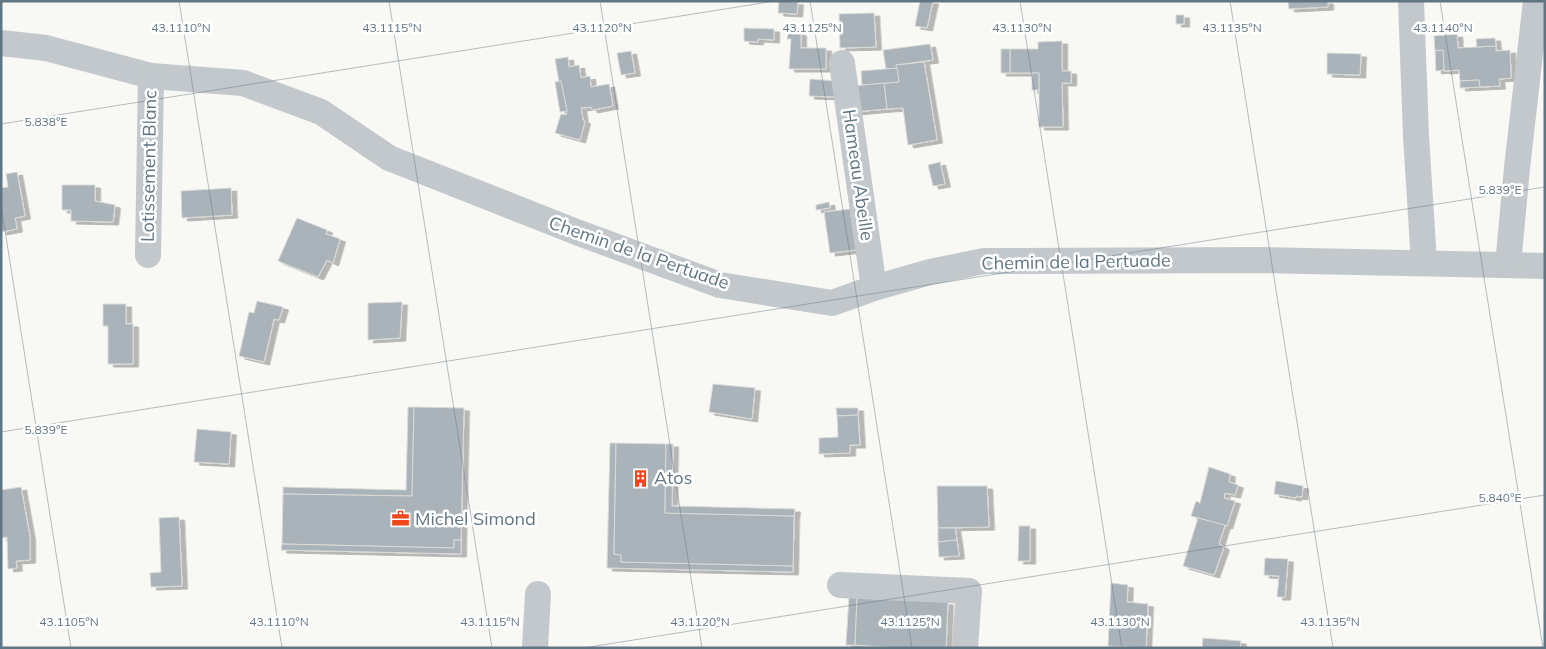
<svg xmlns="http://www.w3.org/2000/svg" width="1546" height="649" viewBox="0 0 1546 649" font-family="Mulish,sans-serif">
	<defs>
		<filter id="shadow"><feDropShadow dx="5.5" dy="3" stdDeviation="0" flood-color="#0004"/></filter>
	</defs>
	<rect width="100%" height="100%" fill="#f8f8f5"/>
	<!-- building -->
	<g fill="#a9b3b9" stroke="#dadad7" filter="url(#shadow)">
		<path d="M779 1 798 2 797 14 778 13Z"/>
		<path d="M920 1H933L927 28 915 26Z"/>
		<path d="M1288 1H1328V7L1289 9Z"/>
		<path d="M874 13 876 47 840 48 839 14Z"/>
		<rect x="1176" y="15" width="8" height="9"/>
		<path d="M744 28 774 29V40L758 39V42L744 41Z"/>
		<path d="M791 30 801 33V48H826V69H789L791 39H787L788 34Z"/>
		<path d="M1457 34 1458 48 1496 46V51L1510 50 1511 78 1499 79 1500 86 1480 87 1479 80 1460 81 1459 70 1444 71 1443 50 1435 51 1434 36Z"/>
		<path d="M1495 38 1496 46 1477 47 1476 39Z"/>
		<path d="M1062 41V71H1071V83H1062L1063 127H1039V73H1010V49H1038V42Z"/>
		<path d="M930 44 933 60 896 65 897 68 886 69 883 50Z"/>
		<rect x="1001" y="49" width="9" height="24"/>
		<path d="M1443 50 1444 70 1436 71 1435 51Z"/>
		<path d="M631 51 635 73 621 75 617 53Z"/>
		<path d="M1327 53 1361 54 1360 75 1327 74Z"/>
		<path d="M568 57 569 67 579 65 581 78 590 76 591 87 609 84 613 106 592 110 591 107 581 108 583 120 585 121 580 140 555 133 561 114 566 115 567 111 561 81 559 82 555 59Z"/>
		<path d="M924 62 937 140 908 145 903 108 887 109 884 83 899 82 896 65Z"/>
		<path d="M897 68 899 82 862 85 861 71Z"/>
		<rect x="1032" y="73" width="7" height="17"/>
		<path d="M810 79 836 81 835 97 809 96Z"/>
		<path d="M1479 80 1480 87 1460 88V81Z"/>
		<path d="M561 81 567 111 560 112 555 82Z"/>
		<path d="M884 83 887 109 853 112V86Z"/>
		<path d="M940 162 945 184 933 186 928 165Z"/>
		<path d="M17 172 25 216 15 218 17 229 1 232V188L8 187 6 174Z"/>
		<path d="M62 185H95V201L115 205 113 222 71 221V210H62Z"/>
		<path d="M231 188 232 215 182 218 181 191Z"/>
		<path d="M829 202 830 208 816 210V205Z"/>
		<path d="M850 209 856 250 830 253 824 212Z"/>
		<path d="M297 218 327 230 326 234 340 239 333 263 327 260 318 277 278 261Z"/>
		<path d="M257 301 283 307 279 320 274 319 264 362 239 356 249 312 254 313Z"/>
		<path d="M402 302 400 338 368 340V303Z"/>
		<path d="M103 304H126V324H133V364H108V326H103Z"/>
		<path d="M713 384 755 388 752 419 709 412Z"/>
		<path d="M408 407H414L412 496 283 494V487L406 490Z"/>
		<path d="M414 407 464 408 461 540H454V548L282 544 283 494 412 496Z"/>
		<path d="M836 408H858V415L837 416Z"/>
		<path d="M858 415 860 445H850V453L819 454V438L838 437 837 416Z"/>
		<path d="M197 429 231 432 229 464 194 462Z"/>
		<path d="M610 443H616L614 554 621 555V562L793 566V572L607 568Z"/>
		<path d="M616 443 666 444 665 513 794 516 793 566 621 562V555L614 554Z"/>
		<path d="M666 444H673L672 506 795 509 794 516 665 513Z"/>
		<path d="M1209 467 1230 474 1229 482 1238 485 1235 495 1225 493 1224 498 1235 501 1227 526 1191 516 1196 501 1200 503Z"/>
		<path d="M1276 481 1303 486 1302 497 1296 496V498L1274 494Z"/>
		<path d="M937 486H987L989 527 938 528Z"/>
		<path d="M21 487 30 537V560L16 561 17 568 8 569 7 537 1 538V490Z"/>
		<path d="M179 517 182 586 151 587 150 573 161 572 159 518Z"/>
		<path d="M1198 518 1225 525 1219 544 1224 547 1214 575 1183 566Z"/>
		<path d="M1019 526H1030V561H1018Z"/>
		<path d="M938 528H955L957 540 938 542Z"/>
		<path d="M454 540H461V554L281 550 282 544 454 548Z"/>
		<path d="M957 540 959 556 939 557 938 542Z"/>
		<path d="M1265 558 1288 559 1285 597H1277L1279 576 1264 575Z"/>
		<path d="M1111 583 1128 585 1127 602 1148 604 1146 648 1108 646Z"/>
		<path d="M849 597 857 598 855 645H846Z"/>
		<path d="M857 598 948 602 946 648H899L855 645Z"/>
		<path d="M1203 638 1241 641 1240 648H1202Z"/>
	</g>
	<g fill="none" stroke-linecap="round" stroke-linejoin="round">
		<!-- minor -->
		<g stroke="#c2c8cb" stroke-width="26">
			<path d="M1411 1 1416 136 1424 263"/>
			<path d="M1 43 46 48 151 76 243 83 321 112 389 158 579 233 720 285 832 303 874 288 930 272 984 261 1262 260 1545 266"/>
			<path d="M842 63 874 288"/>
			<path d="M148 255 151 76"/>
			<path d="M1508 265 1517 168 1536 1"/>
			<path d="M840 585 969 591 965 648"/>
			<path d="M535 648 538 594"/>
		</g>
	</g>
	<!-- ticks -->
	<path fill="none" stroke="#617582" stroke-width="1" stroke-opacity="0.45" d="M179 1 282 648M389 1 492 648M600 1 702 648M810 1 912 648M1020 1 1122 648M1230 1 1333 648M1440 1 1543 648M1 124 775 1M1 205 71 648M1 432 1545 187M583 648 1545 495"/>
	<!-- icons -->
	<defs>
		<symbol id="building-bare" viewBox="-9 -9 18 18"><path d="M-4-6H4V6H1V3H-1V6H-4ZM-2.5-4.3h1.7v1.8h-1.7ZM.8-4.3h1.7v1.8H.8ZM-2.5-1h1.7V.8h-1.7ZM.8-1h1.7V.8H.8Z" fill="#f0471c" stroke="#fff" stroke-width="2.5" paint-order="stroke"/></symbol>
		<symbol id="office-bare" viewBox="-9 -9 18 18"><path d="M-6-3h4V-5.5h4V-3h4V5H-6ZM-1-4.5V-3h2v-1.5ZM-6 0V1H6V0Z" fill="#f0471c" stroke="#fff" stroke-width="2.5" paint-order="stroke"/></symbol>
	</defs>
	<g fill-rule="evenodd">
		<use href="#building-bare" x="628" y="466" width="25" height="25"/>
		<use href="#office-bare" x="388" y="506" width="25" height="25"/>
	</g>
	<g text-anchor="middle" stroke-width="5" stroke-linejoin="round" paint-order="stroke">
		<!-- street labels -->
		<g font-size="18" fill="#617582" stroke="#fff">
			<text transform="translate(149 166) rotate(-89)" y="6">Lotissement Blanc</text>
			<text transform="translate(858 175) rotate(82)" y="6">Hameau Abeille</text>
			<text transform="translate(639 253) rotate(19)" y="6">Chemin de la Pertuade</text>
			<text transform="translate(1076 262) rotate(-1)" y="6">Chemin de la Pertuade</text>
		</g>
		<!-- poi labels -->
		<g font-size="18" fill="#617582" stroke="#fff" text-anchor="start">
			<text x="654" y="484">Atos</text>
			<text x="415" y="525">Michel Simond</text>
		</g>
	</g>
	<g font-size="12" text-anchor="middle" fill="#617582" stroke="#fff" stroke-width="5" stroke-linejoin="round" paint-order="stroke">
		<text x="181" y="32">43.1110°N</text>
		<text x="1232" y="32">43.1135°N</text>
		<text x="392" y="32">43.1115°N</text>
		<text x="602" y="32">43.1120°N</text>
		<text x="812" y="32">43.1125°N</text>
		<text x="1022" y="32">43.1130°N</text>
		<text x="1443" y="32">43.1140°N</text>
		<text x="46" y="126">5.838°E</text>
		<text x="1500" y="194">5.839°E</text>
		<text x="46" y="434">5.839°E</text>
		<text x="1500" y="502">5.840°E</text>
		<text x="69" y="626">43.1105°N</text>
		<text x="279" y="626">43.1110°N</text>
		<text x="490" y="626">43.1115°N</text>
		<text x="700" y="626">43.1120°N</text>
		<text x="910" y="626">43.1125°N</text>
		<text x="1120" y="626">43.1130°N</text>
		<text x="1330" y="626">43.1135°N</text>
	</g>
	<!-- border -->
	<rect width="1546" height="649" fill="none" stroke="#617582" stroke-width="5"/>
</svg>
